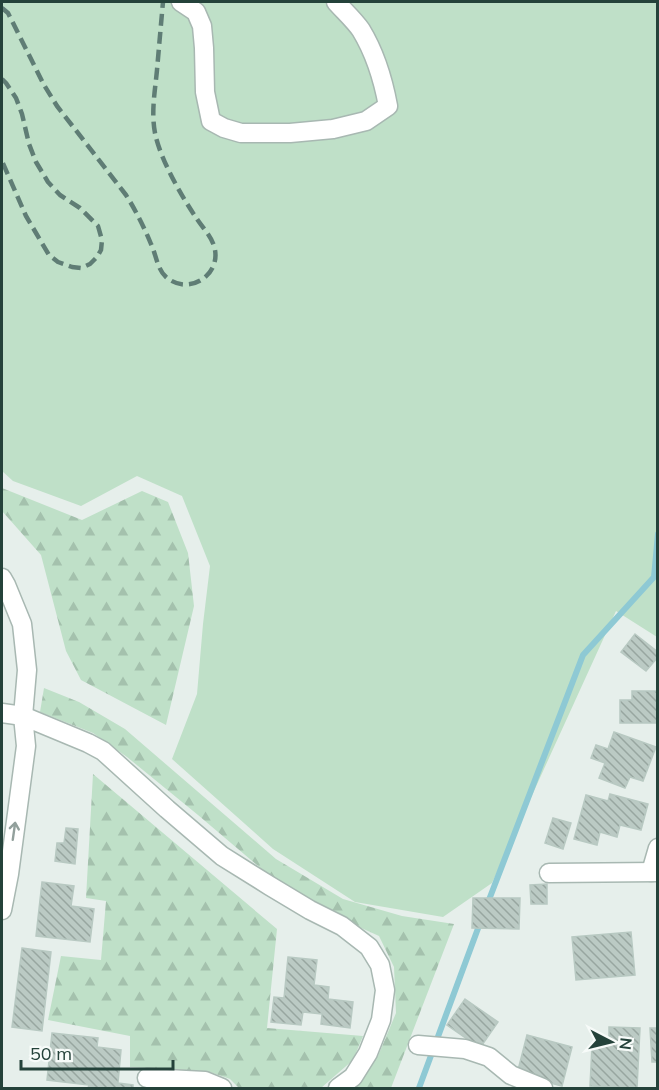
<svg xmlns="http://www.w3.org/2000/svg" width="659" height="1090" viewBox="0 0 659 1090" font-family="Mulish,sans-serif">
	<defs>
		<pattern id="forest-firs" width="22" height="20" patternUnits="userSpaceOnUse" patternTransform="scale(1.5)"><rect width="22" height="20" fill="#bfe0c8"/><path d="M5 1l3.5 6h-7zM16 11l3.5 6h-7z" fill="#a4c1ad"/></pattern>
		<pattern id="building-back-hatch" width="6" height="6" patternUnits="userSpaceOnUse" patternTransform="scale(1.5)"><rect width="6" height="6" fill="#bbcac4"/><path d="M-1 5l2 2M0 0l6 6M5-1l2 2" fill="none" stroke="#98a6a0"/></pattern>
	</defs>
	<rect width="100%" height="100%" fill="#e6efeb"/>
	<!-- green -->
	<path fill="#bfe0c8" d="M2 2H657V637L616 611 492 883 443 917 355 902 273 849 172 759 197 694 203 624 210 566 182 496 137 476 81 506 13 481 2 471Z"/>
	<!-- forest -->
	<g fill="url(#forest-firs)">
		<path d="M2 488 82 520 142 491 168 502 188 553 194 606 166 725 81 680 66 651 41 555 2 511Z"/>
		<path d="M44 688 79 702 125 729 276 859 343 899 402 916 454 924 391 1088H354L378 1056 396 1013 394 967 379 936 328 913 270 876 198 815 127 757 93 733 40 712Z"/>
		<path d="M93 774 277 929 267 1028 363 1036 353 1060 321 1088H239L230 1079 210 1072 130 1067V1036L48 1020 61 956 101 960 106 901 86 898Z"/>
	</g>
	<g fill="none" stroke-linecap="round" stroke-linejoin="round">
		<!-- stream -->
		<g stroke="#8ec9d4" stroke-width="6">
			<path d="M487 905 583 655 654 577 658 534"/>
			<path d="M419 1088 480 923"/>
		</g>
	</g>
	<!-- building -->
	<g fill="url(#building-back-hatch)" stroke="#b8c9c2" stroke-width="1.5">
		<path d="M635 634 658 652V657L646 671 621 652Z"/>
		<path d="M632 691H658V723H620V700H632Z"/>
		<path d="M614 732 656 747 643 781 630 777 625 788 599 778 605 763 591 758 596 745 608 749Z"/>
		<path d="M610 794 648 804 641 830 620 825 617 837 600 832 597 845 574 839 586 795 608 801Z"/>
		<path d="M553 818 571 823 563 849 545 843Z"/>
		<path d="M66 828 78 829 75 864 55 861 57 843H64Z"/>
		<path d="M42 882 74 886 71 906 94 909 90 942 36 936Z"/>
		<path d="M547 884V904H531L530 885Z"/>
		<path d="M473 898H520L519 929 472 928Z"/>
		<path d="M631 932 635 975 576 980 572 937Z"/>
		<path d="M22 948 51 952 42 1031 12 1027Z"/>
		<path d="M288 957 317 960 314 985 329 987 328 999 353 1002 350 1028 321 1024 322 1014 303 1012 301 1025 271 1022 274 997 284 998Z"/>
		<path d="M465 999 498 1022 480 1048 447 1025Z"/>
		<path d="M609 1027 640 1028 637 1088 590 1086 592 1046H609Z"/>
		<path d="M650 1028H658V1062H652Z"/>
		<path d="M52 1033 98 1038 97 1047 121 1050 118 1083 133 1085V1088H88L89 1085 47 1080Z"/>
		<path d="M527 1035 572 1047 562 1086 517 1074Z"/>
	</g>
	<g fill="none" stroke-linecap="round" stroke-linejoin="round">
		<defs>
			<g id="minor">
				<path d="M181 2 196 12 202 26 204 48 205 92 211 121 224 128 241 133H290L333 129 366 121 388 106C383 79 375 53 361 30 354 20 344 11 336 2"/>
				<path d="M2 578 6 585 22 624 27 670 23 716 2 713"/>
				<path d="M651 872 658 848"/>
				<path d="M549 873 658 872"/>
				<path d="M2 910 9 874 26 746 23 716 88 743 103 751 167 809 222 856 270 886 310 910 342 926 369 947 380 965 385 990 381 1020 368 1053 353 1077 338 1088"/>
				<path d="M418 1045 465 1049 489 1057 511 1075 543 1088"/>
				<path d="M147 1078 205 1081 222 1088"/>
			</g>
		</defs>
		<!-- minor casing -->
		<use href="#minor" stroke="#a8b8b2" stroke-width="21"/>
		<!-- minor -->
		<use href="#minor" stroke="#fff" stroke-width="18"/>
		<!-- rail -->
		<g stroke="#5f7d75" stroke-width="4.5" stroke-dasharray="12 6" stroke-linecap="butt">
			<path d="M2 8 8 13 44 85 57 106 126 195C136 211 144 227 151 244 156 254 157 269 166 277 189 297 223 274 214 246 211 236 203 228 197 219 182 197 160 159 155 133 151 112 155 91 157 70 159 47 161 24 163 2"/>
			<path d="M2 79 6 83 16 98 22 114 29 144 36 162 48 182 60 195 80 208 98 226 102 240 101 250 97 257 90 264 81 268 72 267 58 262 49 255 26 216 2 161"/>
		</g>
	</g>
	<!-- one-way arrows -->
	<defs><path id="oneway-shaft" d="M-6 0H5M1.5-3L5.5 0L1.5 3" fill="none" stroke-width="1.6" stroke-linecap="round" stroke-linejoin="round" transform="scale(1.5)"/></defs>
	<use stroke="#92a09c" href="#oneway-shaft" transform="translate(14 831) rotate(-82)"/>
	<!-- border -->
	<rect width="659" height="1090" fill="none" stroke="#24423a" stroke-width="6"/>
	<!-- north arrow -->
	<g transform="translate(611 1042) rotate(97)" stroke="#f7fbf9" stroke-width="4.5" paint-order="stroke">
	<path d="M0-4.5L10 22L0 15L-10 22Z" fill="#24423a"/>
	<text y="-9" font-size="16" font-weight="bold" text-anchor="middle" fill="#24423a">N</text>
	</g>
	<!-- scale -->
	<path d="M21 1060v9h152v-9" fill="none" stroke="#24423a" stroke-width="3"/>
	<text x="30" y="1060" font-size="18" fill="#24423a" stroke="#f7fbf9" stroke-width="4.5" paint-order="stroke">50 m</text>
</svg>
